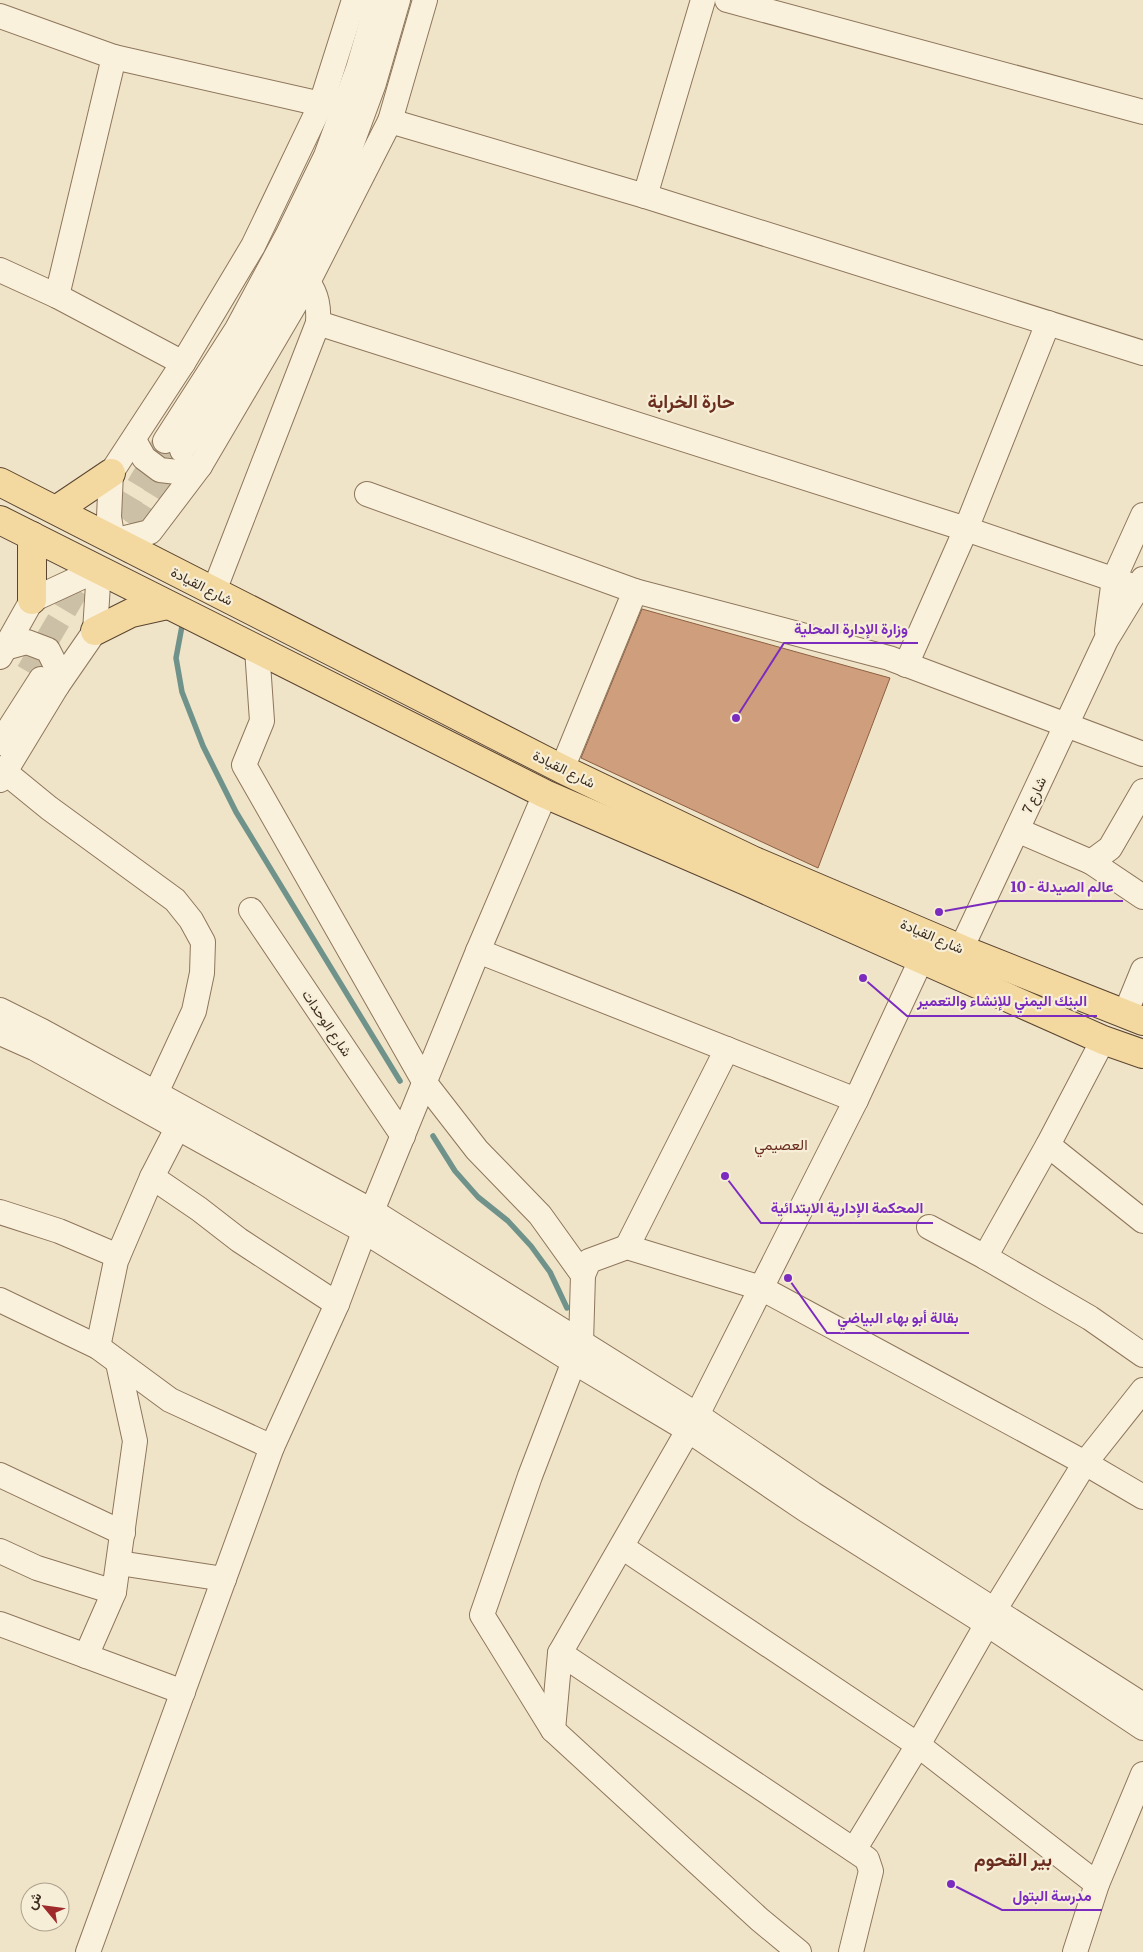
<svg xmlns="http://www.w3.org/2000/svg" width="1143" height="1952" viewBox="0 0 1143 1952" font-family="Literata,Vazirmatn,serif">
	<rect width="100%" height="100%" fill="#f0e4c8"/>
	<g fill="none" stroke-linecap="round" stroke-linejoin="round">
		<!-- stream -->
		<g stroke="#6f938a" stroke-width="5.5">
			<path d="M182 626 176 658 182 692 203 746 236 812 400 1081"/>
			<path d="M433 1136 455 1171 478 1197 508 1221 531 1246 550 1272 567 1308"/>
		</g>
	</g>
	<!-- building -->
	<path fill="#cf9f7d" stroke="#8d5f41" d="M642 609 890 678 818 868 581 758Z"/>
	<g fill="none" stroke-linecap="round" stroke-linejoin="round">
		<!-- minor-tunnel -->
		<g stroke="#ccc0a6" stroke-width="24" stroke-dasharray="24 12" stroke-linecap="butt">
			<path d="M97 588 179 455"/>
			<path d="M28 672 165 441"/>
		</g>
		<defs>
			<g id="minor">
				<path d="M354 0 321 104 253 246 183 363 111 473 109 517 113 541 150 532 200 466 308 282 390 121 425 0"/>
				<path d="M727 0 1143 112"/>
				<path d="M0 16 114 57 321 104"/>
				<path d="M390 121 645 196 1143 353"/>
				<path d="M645 196 703 0"/>
				<path d="M0 270 57 296 183 363"/>
				<path d="M57 296 114 57"/>
				<path d="M318 323 966 529 1139 588"/>
				<path d="M134 440 144 458 160 470 186 473 200 466"/>
				<path d="M165 441 237 329 287 236 326 156 358 69 378 0"/>
				<path d="M182 450 312 234 348 154 374 83 398 0"/>
				<path d="M367 494 635 591 562 769"/>
				<path d="M214 591 318 323C319 307 317 295 308 282"/>
				<path d="M635 591 889 658 1143 754"/>
				<path d="M1107 631 1114 579 1143 515"/>
				<path d="M5 648 27 642 48 650 57 668V686"/>
				<path d="M257 649 262 721 244 765 425 1083 477 1150 540 1215 583 1275 581 1343 530 1476 482 1615 553 1730 759 1919 799 1952"/>
				<path d="M0 657 32 600 99 569 95 631 57 686 0 780"/>
				<path d="M906 665 966 529 1048 323"/>
				<path d="M0 743 41 679"/>
				<path d="M5 772 49 808 175 900 191 920 203 942 202 973 194 1011 156 1093"/>
				<path d="M1017 830 1091 862 1110 848 1143 791"/>
				<path d="M1091 862 1143 897"/>
				<path d="M251 910 403 1136"/>
				<path d="M961 949 1106 640 1143 579"/>
				<path d="M478 951 856 1100"/>
				<path d="M0 1010 42 1031 372 1211 697 1415 813 1494 1143 1705"/>
				<path d="M1125 1014 1143 970"/>
				<path d="M0 1033 34 1048 364 1231 574 1362 688 1430 806 1510 987 1624 1143 1728"/>
				<path d="M1048 1145 1143 1221"/>
				<path d="M152 1177 199 1209 239 1240 337 1304"/>
				<path d="M0 1212 59 1231 118 1256"/>
				<path d="M929 1227 985 1257 1090 1318 1143 1355"/>
				<path d="M627 1247 727 1049"/>
				<path d="M985 1257 1048 1145 1103 1040"/>
				<path d="M583 1275 589 1261 627 1247 761 1288 1085 1463 1143 1497"/>
				<path d="M0 1300 98 1347 170 1400 272 1447"/>
				<path d="M98 1347 116 1261 152 1177 185 1113"/>
				<path d="M0 1475 123 1533"/>
				<path d="M622 1547 918 1745 1097 1884"/>
				<path d="M0 1551 37 1568 114 1592"/>
				<path d="M119 1563 224 1579"/>
				<path d="M995 1609 1085 1463 1143 1390"/>
				<path d="M0 1624 183 1692"/>
				<path d="M560 1653 867 1859 871 1871 851 1952"/>
				<path d="M86 1656 114 1592 135 1441 118 1363"/>
				<path d="M553 1730 560 1653 697 1415 856 1100 921 960"/>
				<path d="M854 1850 918 1745 987 1624"/>
				<path d="M88 1952 272 1447 337 1304 372 1211 478 951 545 794"/>
				<path d="M1075 1952 1097 1884 1143 1774"/>
			</g>
			<g id="major">
				<path d="M0 482 562 769 752 860 961 949 1143 1021"/>
				<path d="M56 510 111 473"/>
				<path d="M0 520 545 794 746 881 1103 1040 1143 1054"/>
				<path d="M32 600V536"/>
				<path d="M95 631 131 613 167 605"/>
			</g>
		</defs>
		<!-- minor casing -->
		<use href="#minor" stroke="#8d765c" stroke-width="26"/>
		<!-- major casing -->
		<use href="#major" stroke="#5b4430" stroke-width="30"/>
		<!-- minor -->
		<use href="#minor" stroke="#faf1dc" stroke-width="24"/>
		<!-- major -->
		<use href="#major" stroke="#f3d9a0" stroke-width="28"/>
	</g>
	<g text-anchor="middle" stroke-width="4.5" stroke-linejoin="round" paint-order="stroke">
		<!-- street labels -->
		<g font-size="14" fill="#3d2e20" stroke="#f7eed8">
			<text transform="translate(202 586) rotate(27)" y="5">شارع القيادة</text>
			<text transform="translate(564 769) rotate(26)" y="5">شارع القيادة</text>
			<text transform="translate(1034 795) rotate(-65)" y="5">شارع 7</text>
			<text transform="translate(932 936) rotate(23)" y="5">شارع القيادة</text>
			<text transform="translate(327 1023) rotate(56)" y="5">شارع الوحدات</text>
		</g>
		<!-- neighbourhood labels -->
		<g font-size="15" fill="#6b2e1e" stroke="#f7eed8">
			<text x="781" y="1150">العصيمي</text>
		</g>
		<!-- district labels -->
		<g font-size="19" font-weight="bold" fill="#6b2e1e" stroke="#f7eed8">
			<text x="691" y="408">حارة الخرابة</text>
			<text x="1013" y="1866">بير القحوم</text>
		</g>
	</g>
	<!-- callouts -->
	<path fill="none" stroke="#7b2cbf" stroke-width="2" d="M736 718L784 643H918M939 912L1000 901H1123M863 978L907 1016H1097M725 1176L761 1223H933M788 1278L827 1333H969M951 1884L1002 1910H1102"/>
	<g fill="#7b2cbf" stroke="#f7eed8" stroke-width="2">
		<circle cx="736" cy="718" r="5"/>
		<circle cx="939" cy="912" r="5"/>
		<circle cx="863" cy="978" r="5"/>
		<circle cx="725" cy="1176" r="5"/>
		<circle cx="788" cy="1278" r="5"/>
		<circle cx="951" cy="1884" r="5"/>
	</g>
	<g font-size="15" text-anchor="middle" font-weight="bold" fill="#7b2cbf" stroke="#f7eed8" stroke-width="4.5" stroke-linejoin="round" paint-order="stroke">
		<text x="851" y="634">وزارة الإدارة المحلية</text>
		<text x="1062" y="892">عالم الصيدلة - 10</text>
		<text x="1002" y="1006">البنك اليمني للإنشاء والتعمير</text>
		<text x="847" y="1213">المحكمة الإدارية الابتدائية</text>
		<text x="898" y="1323">بقالة أبو بهاء البياضي</text>
		<text x="1052" y="1901">مدرسة البتول</text>
	</g>
	<!-- north arrow -->
	<g transform="translate(45 1907) rotate(299)"><circle r="24" fill="#f7eed8" stroke="#ada18e"/>
	<path d="M0-4L9 19L0 12L-9 19Z" fill="#9e2a2b"/>
	<text y="-8" font-size="14" font-weight="bold" text-anchor="middle" fill="#3d2e20">ش</text>
	</g>
</svg>
